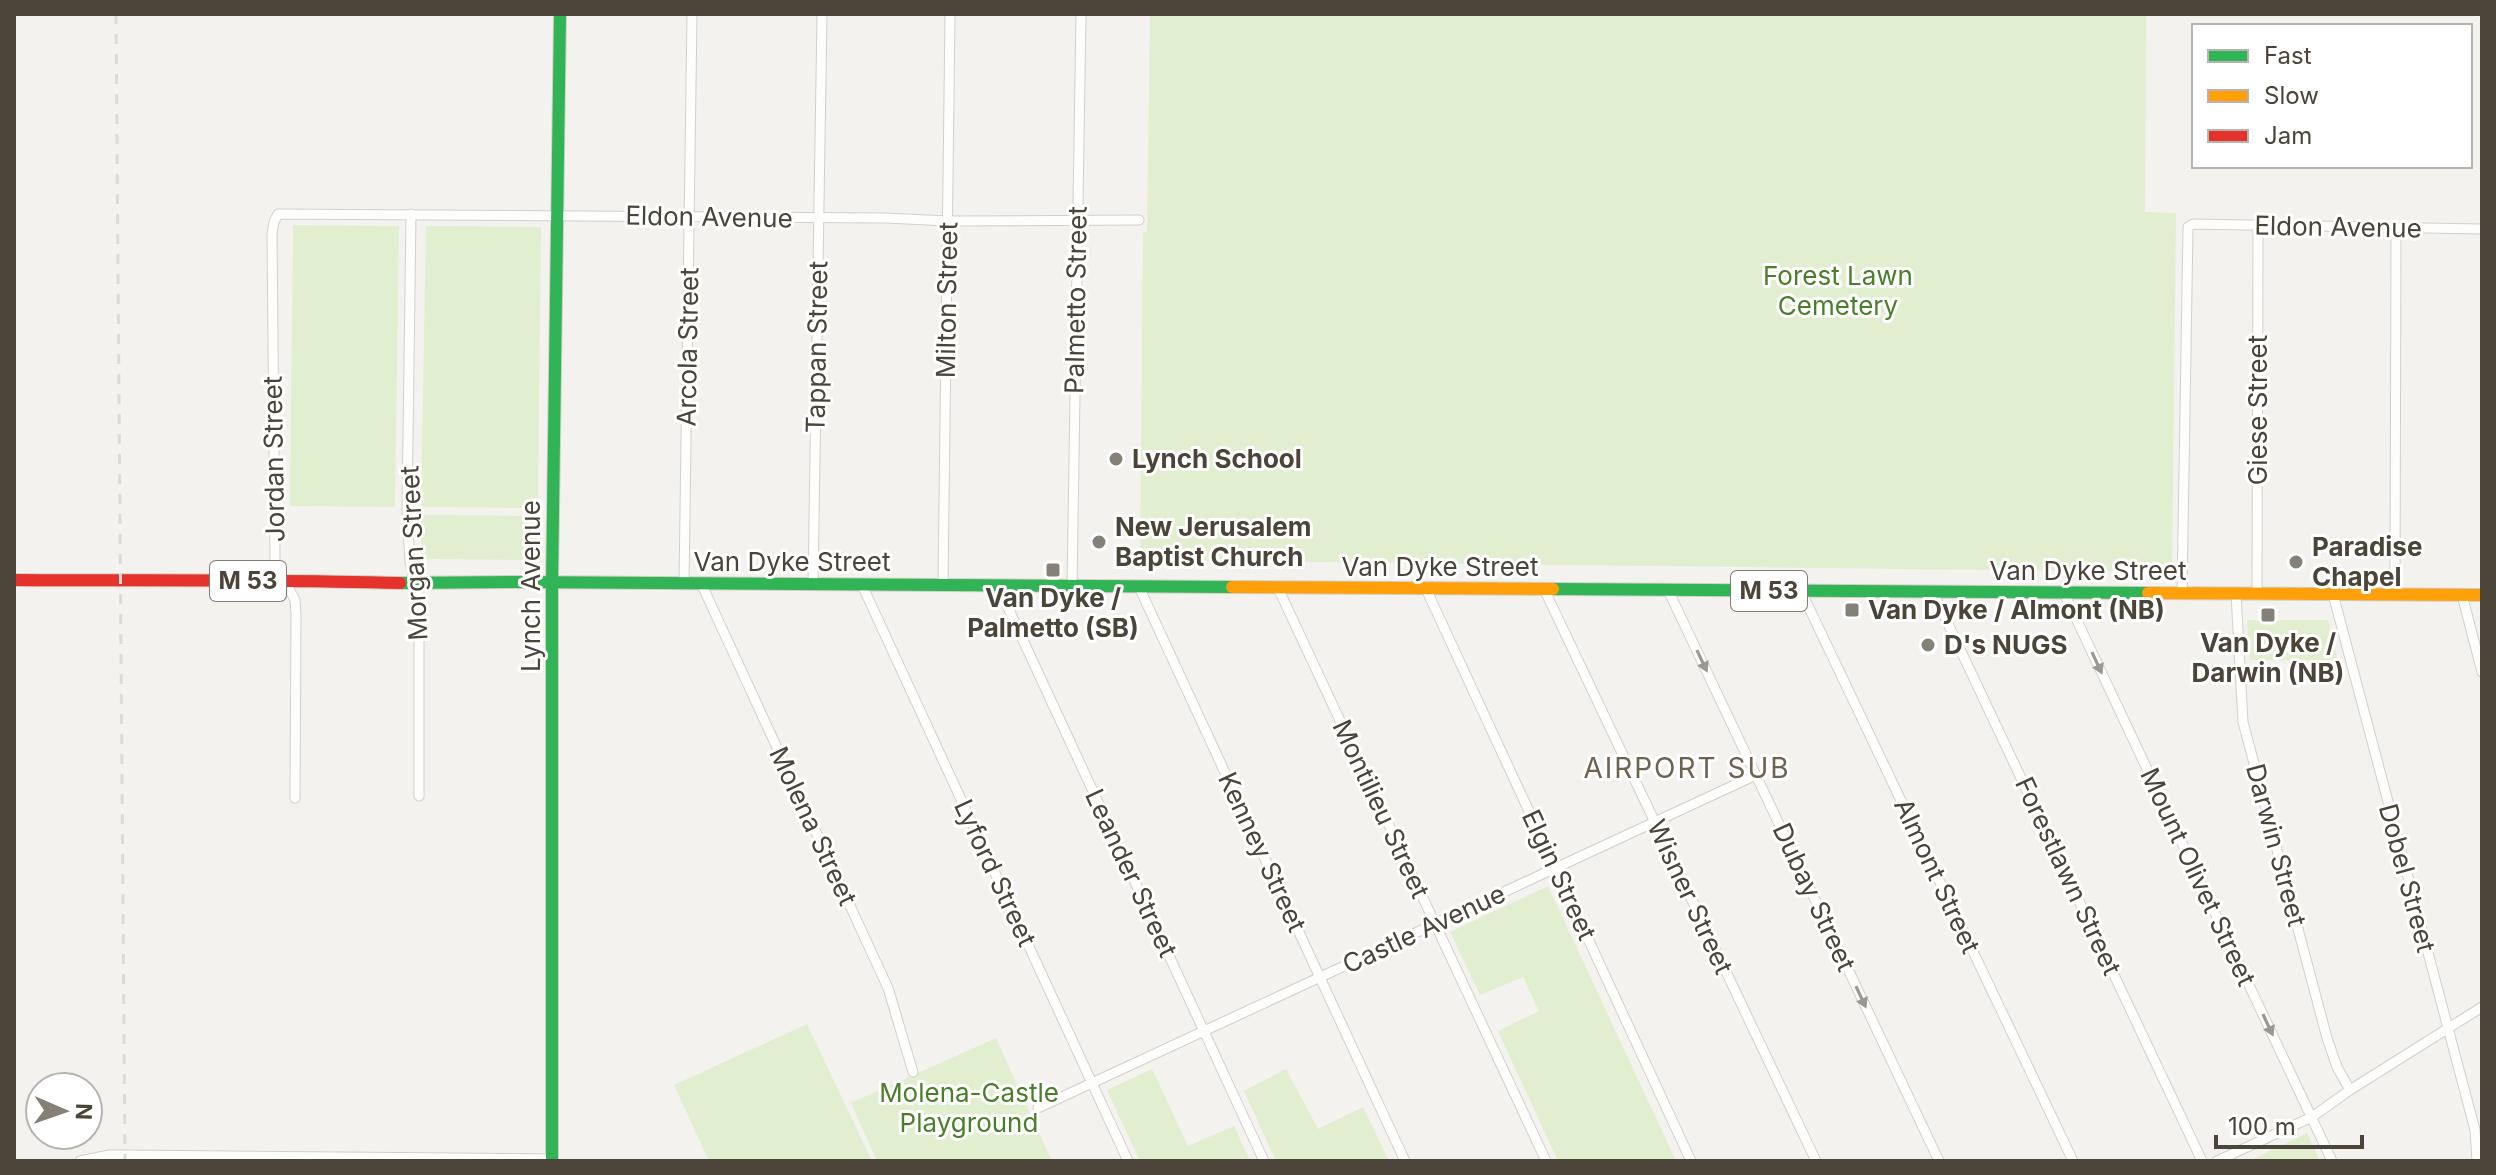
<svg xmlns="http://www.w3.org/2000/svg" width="2496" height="1175" viewBox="0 0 2496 1175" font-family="Inter,sans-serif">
	<rect width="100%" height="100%" fill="#f4f2ee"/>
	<!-- green -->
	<g fill="#e1eecf">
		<path d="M1150 14H2146L2145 212 2176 213 2172 572 1140 560 1143 233 1147 232Z"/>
		<path d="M293 225 399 226 395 507 290 506Z"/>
		<path d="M426 226 541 227 538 508 421 507Z"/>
		<path d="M421 515 537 516 536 560 421 559Z"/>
		<path d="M2247 620H2328L2338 661 2250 660Z"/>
		<path d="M1548 886 1676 1161H1558L1498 1031 1539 1011 1523 977 1480 995 1450 932Z"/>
		<path d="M807 1024 872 1161H709L674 1085Z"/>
		<path d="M996 1038 1051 1159 877 1161 851 1103Z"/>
		<path d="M1152 1069 1188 1146 1234 1126 1250 1161H1140L1107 1090Z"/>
		<path d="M1286 1069 1318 1129 1363 1107 1389 1161H1276L1244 1091Z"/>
		<path d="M2307 1133 2320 1161H2249Z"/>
	</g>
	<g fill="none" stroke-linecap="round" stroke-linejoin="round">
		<defs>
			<g id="street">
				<path d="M411 214 407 511 410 562 419 601V796"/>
				<path d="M684 583 692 14"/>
				<path d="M701 583 888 988 913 1072"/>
				<path d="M813 584 822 14"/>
				<path d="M862 585 1128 1161"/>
				<path d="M943 585 950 14"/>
				<path d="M998 586 1264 1161"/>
				<path d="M1072 586 1081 14"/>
				<path d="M1139 587 1405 1161"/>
				<path d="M1278 588 1546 1161"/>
				<path d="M1426 589 1691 1161"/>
				<path d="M1544 589 1816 1161"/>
				<path d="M1668 590 1939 1161"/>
				<path d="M1801 591 2073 1161"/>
				<path d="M1933 592 2202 1161"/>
				<path d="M2064 593 2332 1161"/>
				<path d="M2182 594 2188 227 2193 224 2482 229"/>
				<path d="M2236 594 2243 722 2327 1038 2337 1067 2350 1090"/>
				<path d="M2257 594 2258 225"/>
				<path d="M2333 594 2475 1130 2477 1161"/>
				<path d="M2395 595 2396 229"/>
				<path d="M2462 595 2482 672"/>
				<path d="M295 798 296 614 295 600 275 563V555L272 234 274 222 278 214 885 218 948 221 1139 220"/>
				<path d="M1038 1108 1756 775"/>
				<path d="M80 1161 109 1155H125L552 1159"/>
				<path d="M2217 1161 2312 1117 2350 1090 2482 1007"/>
			</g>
			<g id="fast">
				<path d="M400 583 518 582 1232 587"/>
				<path d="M1553 589 2148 593"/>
				<path d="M552 1161V583L560 14"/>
			</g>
			<g id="slow">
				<path d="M1232 587 1553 589"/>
				<path d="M2148 593 2482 595"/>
			</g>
			<path id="jam" d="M14 580C143 581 271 579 400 583"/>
		</defs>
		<!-- street casing -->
		<use href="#street" stroke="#d2d0cb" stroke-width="11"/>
		<!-- fast casing -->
		<use href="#fast" stroke="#d3cfc5" stroke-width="14"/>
		<!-- slow casing -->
		<use href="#slow" stroke="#d3cfc5" stroke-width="14"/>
		<!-- jam casing -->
		<use href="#jam" stroke="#d3cfc5" stroke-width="14"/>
		<!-- street -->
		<use href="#street" stroke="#fdfdfc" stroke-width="9"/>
		<!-- fast -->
		<use href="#fast" stroke="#30b455" stroke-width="12"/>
		<!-- slow -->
		<use href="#slow" stroke="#ff9f0a" stroke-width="12"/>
		<!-- jam -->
		<use href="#jam" stroke="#e5322d" stroke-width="12"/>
		<!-- rail -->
		<path stroke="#dbdbda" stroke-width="3" stroke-dasharray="10 10" stroke-linecap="butt" d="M116 14 125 1161"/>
	</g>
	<!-- one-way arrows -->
	<defs><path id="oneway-solid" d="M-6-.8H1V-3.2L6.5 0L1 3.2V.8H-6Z" transform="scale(2)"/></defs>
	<g fill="#9b9791">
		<use href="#oneway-solid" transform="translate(1702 661) rotate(65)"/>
		<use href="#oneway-solid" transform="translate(2097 663) rotate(65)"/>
		<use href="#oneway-solid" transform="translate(1861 997) rotate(65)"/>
		<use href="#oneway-solid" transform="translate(2268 1025) rotate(65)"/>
	</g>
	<!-- markers -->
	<g fill="#868178" stroke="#fff" stroke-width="3">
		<circle cx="1116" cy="459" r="8"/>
		<circle cx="1099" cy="542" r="8"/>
		<circle cx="2296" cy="562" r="8"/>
		<rect x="1045" y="562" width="16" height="16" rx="4"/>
		<rect x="1844" y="602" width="16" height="16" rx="4"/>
		<rect x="2260" y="607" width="16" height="16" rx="4"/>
		<circle cx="1928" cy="645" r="8"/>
	</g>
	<g text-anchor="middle" stroke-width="6" stroke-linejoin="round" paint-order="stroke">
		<!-- shield labels -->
		<g fill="#fff" stroke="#817c74" stroke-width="2">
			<rect x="210" y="561" width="76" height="40" rx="6"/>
			<rect x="1731" y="571" width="76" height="40" rx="6"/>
		</g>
		<g font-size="24" font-weight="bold" fill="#4b4439">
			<text x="248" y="589">M 53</text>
			<text x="1769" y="599">M 53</text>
		</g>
		<!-- street labels -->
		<g font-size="26" fill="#4b4439" stroke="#fff">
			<text transform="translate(709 217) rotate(1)" y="9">Eldon Avenue</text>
			<text transform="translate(2338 227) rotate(1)" y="9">Eldon Avenue</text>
			<text transform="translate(947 300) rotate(-89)" y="9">Milton Street</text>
			<text transform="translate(1076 300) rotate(-89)" y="9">Palmetto Street</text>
			<text transform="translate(688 347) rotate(-89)" y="9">Arcola Street</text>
			<text transform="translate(817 347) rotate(-89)" y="9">Tappan Street</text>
			<text transform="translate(2258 410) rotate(-90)" y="9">Giese Street</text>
			<text transform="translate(274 459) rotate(-91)" y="9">Jordan Street</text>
			<text transform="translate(414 553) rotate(-93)" y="9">Morgan Street</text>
			<text x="792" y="571">Van Dyke Street</text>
			<text x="1440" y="576">Van Dyke Street</text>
			<text x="2088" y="580">Van Dyke Street</text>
			<text transform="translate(531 586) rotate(-90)" y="9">Lynch Avenue</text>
			<text transform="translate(1381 809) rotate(65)" y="9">Montilieu Street</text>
			<text transform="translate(813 826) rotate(65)" y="9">Molena Street</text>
			<text transform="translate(2276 845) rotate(75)" y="9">Darwin Street</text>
			<text transform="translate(1262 852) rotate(65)" y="9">Kenney Street</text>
			<text transform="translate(995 873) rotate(65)" y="9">Lyford Street</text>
			<text transform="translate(1131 873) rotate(65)" y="9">Leander Street</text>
			<text transform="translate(1559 875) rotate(65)" y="9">Elgin Street</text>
			<text transform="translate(1937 876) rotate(65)" y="9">Almont Street</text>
			<text transform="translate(2068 876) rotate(65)" y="9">Forestlawn Street</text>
			<text transform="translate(2198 877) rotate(65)" y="9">Mount Olivet Street</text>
			<text transform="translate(2407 878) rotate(75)" y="9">Dobel Street</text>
			<text transform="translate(1690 897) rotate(65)" y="9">Wisner Street</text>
			<text transform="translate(1814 897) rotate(65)" y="9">Dubay Street</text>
			<text transform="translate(1424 929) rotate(-25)" y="9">Castle Avenue</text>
		</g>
		<!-- park labels -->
		<g font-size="26" fill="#4a7f2a" stroke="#fff">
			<text x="1838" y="285">Forest Lawn<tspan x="1838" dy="30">Cemetery</tspan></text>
			<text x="969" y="1102">Molena-Castle<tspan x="969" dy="30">Playground</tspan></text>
		</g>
		<!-- poi labels -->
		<g font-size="26" font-weight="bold" fill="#4b4439" stroke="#fff" text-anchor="start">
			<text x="1132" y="468">Lynch School</text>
			<text x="1115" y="536">New Jerusalem<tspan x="1115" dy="30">Baptist Church</tspan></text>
			<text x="2312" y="556">Paradise<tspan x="2312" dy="30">Chapel</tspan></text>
			<text x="1053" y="607" text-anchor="middle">Van Dyke /<tspan x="1053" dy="30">Palmetto (SB)</tspan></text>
			<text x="1868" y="619">Van Dyke / Almont (NB)</text>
			<text x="2268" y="652" text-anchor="middle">Van Dyke /<tspan x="2268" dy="30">Darwin (NB)</tspan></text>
			<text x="1944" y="654">D's NUGS</text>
		</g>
		<!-- neighbourhood labels -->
		<g font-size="28" letter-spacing="2" fill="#6e6250" stroke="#fff">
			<text x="1687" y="778">AIRPORT SUB</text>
		</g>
	</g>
	<!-- border -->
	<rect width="2496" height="1175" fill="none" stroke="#4b4439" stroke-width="32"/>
	<!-- legend -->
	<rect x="2192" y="24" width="280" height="144" fill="#ffffff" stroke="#b7b4b0" stroke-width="2"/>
	<rect x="2208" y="50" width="40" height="12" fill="#30b455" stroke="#b7b4b0" stroke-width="2"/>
	<text x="2264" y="64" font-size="24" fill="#4b4439">Fast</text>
	<rect x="2208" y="90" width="40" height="12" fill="#ff9f0a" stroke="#b7b4b0" stroke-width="2"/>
	<text x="2264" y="104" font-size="24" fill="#4b4439">Slow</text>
	<rect x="2208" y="130" width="40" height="12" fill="#e5322d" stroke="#b7b4b0" stroke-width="2"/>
	<text x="2264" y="144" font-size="24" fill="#4b4439">Jam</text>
	<!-- north arrow -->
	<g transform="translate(64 1111) rotate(92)"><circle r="38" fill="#ffffff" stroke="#b7b4b0" stroke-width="2"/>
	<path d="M0-6L14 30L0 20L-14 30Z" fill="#868178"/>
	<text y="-12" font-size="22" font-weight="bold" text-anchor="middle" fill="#4b4439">N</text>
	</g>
	<!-- scale -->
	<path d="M2216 1135v12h146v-12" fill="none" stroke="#4b4439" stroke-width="4"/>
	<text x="2228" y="1135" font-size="24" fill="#4b4439" stroke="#ffffff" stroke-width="6" paint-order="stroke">100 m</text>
</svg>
